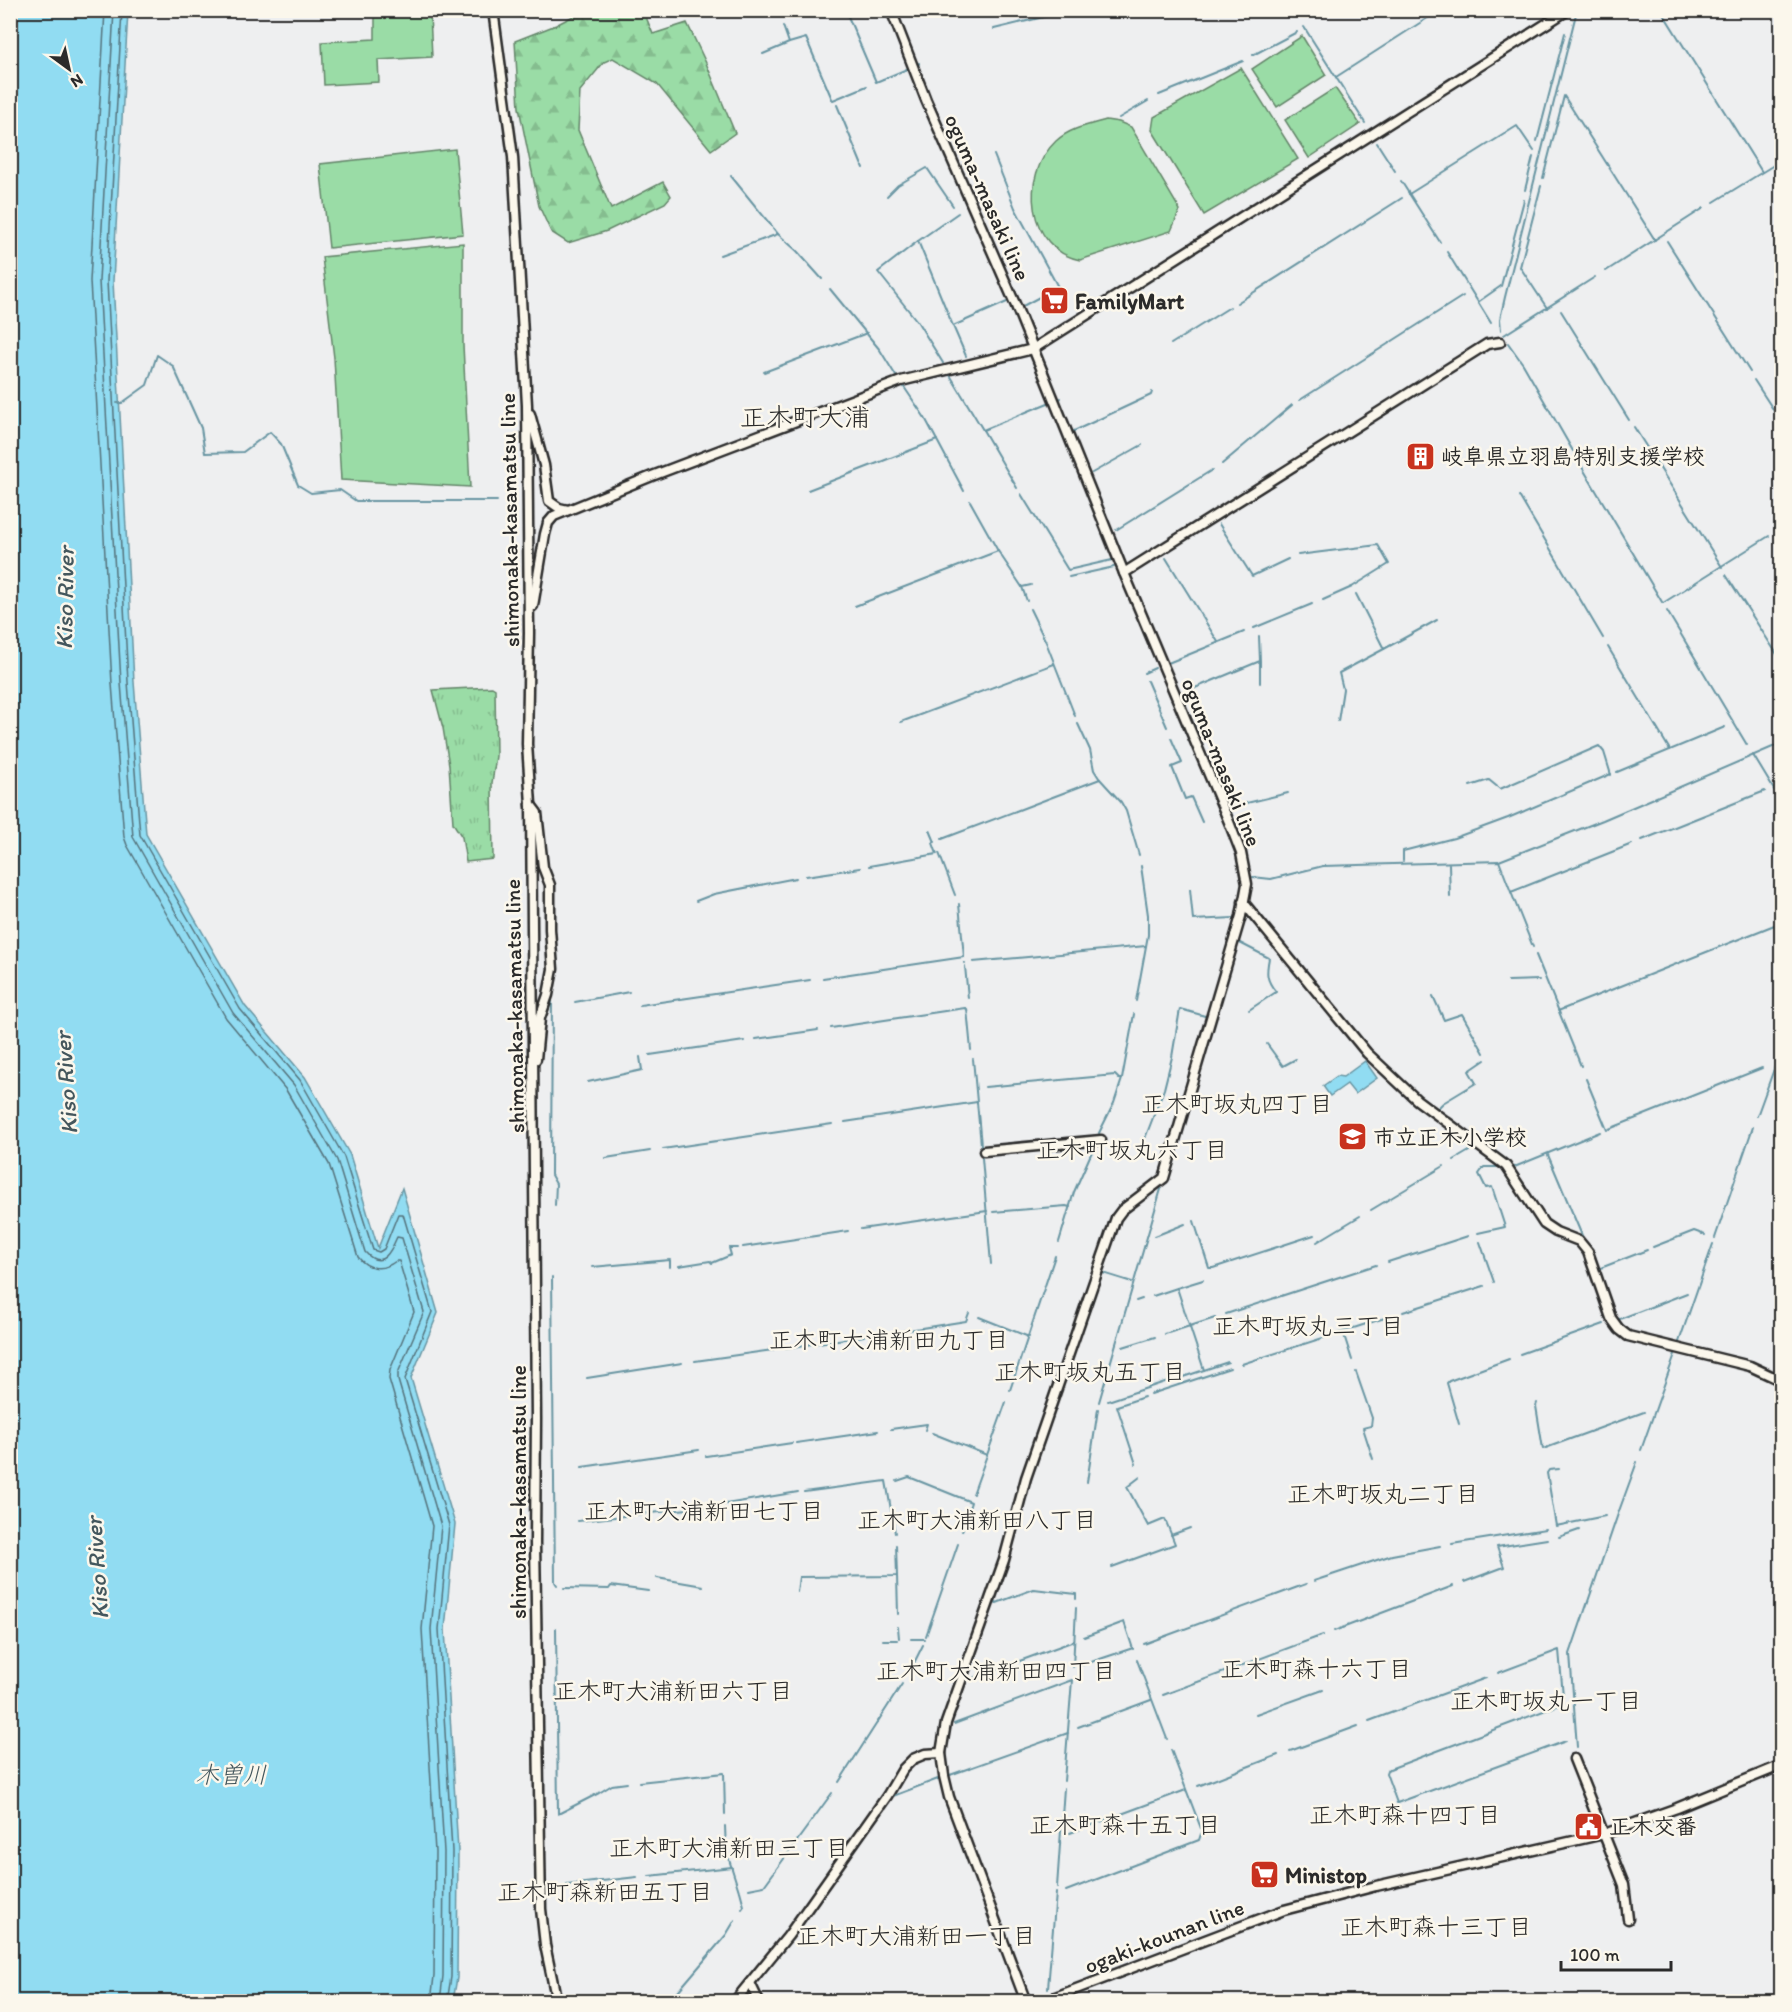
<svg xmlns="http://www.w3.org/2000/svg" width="1792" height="2012" viewBox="0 0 1792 2012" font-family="Itim,'Klee One',sans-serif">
	<defs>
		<pattern id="grass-tufts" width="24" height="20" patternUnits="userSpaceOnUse" patternTransform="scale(1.5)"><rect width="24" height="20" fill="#9adca6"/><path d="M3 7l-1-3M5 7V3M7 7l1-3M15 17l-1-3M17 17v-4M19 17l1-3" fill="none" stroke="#85bd8f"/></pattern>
		<pattern id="forest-firs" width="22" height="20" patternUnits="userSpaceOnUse" patternTransform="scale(1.5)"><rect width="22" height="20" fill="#9adca6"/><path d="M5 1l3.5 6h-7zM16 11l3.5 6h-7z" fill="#85bd8f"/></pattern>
	</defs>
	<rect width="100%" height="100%" fill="#eeeff0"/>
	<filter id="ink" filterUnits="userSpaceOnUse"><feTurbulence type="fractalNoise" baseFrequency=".0167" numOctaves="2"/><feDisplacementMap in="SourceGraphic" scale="12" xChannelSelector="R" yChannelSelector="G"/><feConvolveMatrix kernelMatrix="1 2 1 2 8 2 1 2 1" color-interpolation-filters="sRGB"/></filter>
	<g filter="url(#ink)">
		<!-- grass -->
		<path fill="url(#grass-tufts)" stroke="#628468" stroke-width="1.5" d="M492 687 495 689 496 756 492 783 493 859 466 862 462 837 453 823 449 765 443 728 433 690Z"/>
		<!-- forest -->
		<path fill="url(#forest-firs)" stroke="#628468" stroke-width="1.5" d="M583 11H628L646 17 653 34 687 23 706 63 735 133 711 150 657 84 613 58 604 62 580 91 578 130 611 209 663 182 671 196 665 203 607 231 568 243 551 232 539 206 519 108 515 41 556 25Z"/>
		<!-- pitch -->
		<g fill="#9adca6" stroke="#628468" stroke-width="1.5">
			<path d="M430 14 432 57 378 60 379 82 324 85 322 42 375 39V17Z"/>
			<path d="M1302 36 1326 75 1277 107 1252 69Z"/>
			<path d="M1241 68 1298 159 1204 215 1152 130 1154 117Z"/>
			<path d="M1335 88 1360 124 1309 158 1285 120Z"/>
			<path d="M1106 120 1119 122 1131 127 1180 210 1171 231 1080 260C1027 249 1019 176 1056 141 1070 128 1088 125 1106 120Z"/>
			<path d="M455 149 463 234 329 248 320 164Z"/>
			<path d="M463 243V345L470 487 341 480 334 358 322 257Z"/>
		</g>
		<!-- water -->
		<g fill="#91dcf2" stroke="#6895a2" stroke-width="1.5">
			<path d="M11 10 128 11 113 281 134 682 146 834 245 1006 305 1077 350 1155 378 1248 402 1188 438 1313 411 1378 455 1524 445 1629 458 1851 457 1978 453 2001H11Z"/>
			<path d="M1365 1061 1377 1078 1355 1094 1347 1084 1330 1096 1323 1086 1337 1076 1343 1077Z"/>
		</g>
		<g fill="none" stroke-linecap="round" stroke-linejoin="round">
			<!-- shore -->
			<g stroke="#54727b" stroke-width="1.5">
				<path d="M105 10 90 281 112 684 124 837 127 845 226 1018 286 1090 329 1164 358 1257C368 1270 383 1271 396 1261H399L414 1312 390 1370 389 1379 432 1526 422 1629 435 1852 434 1976 431 2002"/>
				<path d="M114 10 99 281 121 683 133 837 233 1013 294 1085 337 1160 365 1252C382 1271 391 1251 397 1237L402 1238 424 1312 398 1373V1380L441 1526 431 1629 444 1852 443 1976 440 2002"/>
				<path d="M122 10 107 281 128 682 140 835 240 1009 300 1080 344 1157 373 1250 379 1252 384 1249 398 1214H403L432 1312 405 1379 449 1525 439 1629 452 1851 451 1977 447 2002"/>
			</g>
			<!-- stream -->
			<g stroke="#6895a2" stroke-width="2">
				<path d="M1023 10 1025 15"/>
				<path d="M1293 10 1298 18"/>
				<path d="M1661 10 1762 172"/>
				<path d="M847 14 876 82 907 69"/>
				<path d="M780 16 795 10"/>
				<path d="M783 26 789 43 806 38 832 99"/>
				<path d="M1304 27 1365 123"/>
				<path d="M994 29 1072 10"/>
				<path d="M763 54 789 43"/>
				<path d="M1253 55 1297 32"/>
				<path d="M919 64V63"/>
				<path d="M1336 77 1440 10"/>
				<path d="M1159 95 1243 61"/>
				<path d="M833 100 867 86"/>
				<path d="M837 105 863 168"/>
				<path d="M1119 118 1148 101"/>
				<path d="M1537 141 1565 33"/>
				<path d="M1377 143 1395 171"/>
				<path d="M994 155 1015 208 1058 287 1021 307"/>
				<path d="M731 176 778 234 797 251 822 279"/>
				<path d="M1543 178 1564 96 1655 240"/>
				<path d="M1401 181 1440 242"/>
				<path d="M1541 186 1520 267 1547 308"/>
				<path d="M1525 190 1533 157"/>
				<path d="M1409 194 1517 126 1534 151"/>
				<path d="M887 196 898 185 927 168 953 206"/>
				<path d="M1714 202 1782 160"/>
				<path d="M918 241 878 272 917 321 943 363"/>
				<path d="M1667 241 1750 372"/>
				<path d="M1447 252 1491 323"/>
				<path d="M720 255 778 234"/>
				<path d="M1606 271 1704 208"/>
				<path d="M830 289 880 350 896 376"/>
				<path d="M1478 302 1501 286 1524 200"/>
				<path d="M1237 303 1402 198"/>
				<path d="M1561 311 1629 420"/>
				<path d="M953 326 918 241 958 213"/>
				<path d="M1501 330 1500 319 1505 297 1577 10"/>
				<path d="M1504 335 1595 277"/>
				<path d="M1508 343 1523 364 1573 451"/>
				<path d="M1171 344 1230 307"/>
				<path d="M966 356 953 326 1007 302"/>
				<path d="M764 372 867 333"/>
				<path d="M950 375 983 430"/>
				<path d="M1754 380 1782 423"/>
				<path d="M904 387 925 418 964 491"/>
				<path d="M1060 399 1061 398"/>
				<path d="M1300 400 1463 296"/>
				<path d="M117 403H122L147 385 157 355 173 366 201 428 205 453 243 452 270 432 281 444 298 485 311 493 340 490 356 501H497"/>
				<path d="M1634 427 1722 567"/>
				<path d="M1074 431 1151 395 1152 392"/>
				<path d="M1579 462 1662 602"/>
				<path d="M1222 464 1292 405"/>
				<path d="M1092 473 1142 445"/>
				<path d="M1017 488 983 430 1048 403"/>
				<path d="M808 490 937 440"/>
				<path d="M1021 494 1068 570 1112 560"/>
				<path d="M1519 496 1603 638"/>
				<path d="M970 501 998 551 1022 587"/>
				<path d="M1219 524 1252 576 1288 559"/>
				<path d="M1780 529 1782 528"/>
				<path d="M1116 530 1212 470"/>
				<path d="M1298 555 1378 545 1389 564 1352 587 1323 600"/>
				<path d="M1166 558 1218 642"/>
				<path d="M1726 575 1782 662"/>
				<path d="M1069 577 1114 567"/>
				<path d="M1356 594 1384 649 1437 620"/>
				<path d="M1027 601 1022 587 1031 585"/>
				<path d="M1663 603 1769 536"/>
				<path d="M855 606 998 551"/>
				<path d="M1030 609 1046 642 1075 716"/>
				<path d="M1667 611 1747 745"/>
				<path d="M1254 628 1312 604"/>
				<path d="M1608 647 1670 750"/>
				<path d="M1260 661V683"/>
				<path d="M1168 663 1244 632"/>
				<path d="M1144 673 1155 668"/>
				<path d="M1147 681 1167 727"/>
				<path d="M1183 693 1260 661 1259 636"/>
				<path d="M1338 721 1343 689 1339 673 1384 649"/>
				<path d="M901 722 1054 664"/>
				<path d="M1078 724 1090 750 1094 770 1099 778 1121 802 1126 811 1139 855"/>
				<path d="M1171 738 1182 763 1172 767 1185 799 1191 797 1202 822"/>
				<path d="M1753 755 1782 803"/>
				<path d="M1617 772 1725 727"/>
				<path d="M1470 786 1489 780 1500 789 1599 746 1604 752 1611 775"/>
				<path d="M1230 807 1288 793"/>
				<path d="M930 830 935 842"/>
				<path d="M942 839 1100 779"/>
				<path d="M1642 840 1765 791"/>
				<path d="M939 853 955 895"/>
				<path d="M1403 861V851L1454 838 1508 818 1611 774"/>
				<path d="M1499 861 1603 820 1782 743"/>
				<path d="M1449 864 1450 897"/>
				<path d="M869 866 937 854 933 843 934 842"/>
				<path d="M806 876 860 868"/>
				<path d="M1253 877 1271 879 1323 866 1499 861 1511 892"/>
				<path d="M1190 889 1193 920 1234 918"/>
				<path d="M696 901 714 894 796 878"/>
				<path d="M959 904 964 957"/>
				<path d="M1238 942 1269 958C1266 973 1266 980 1276 992L1249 1010"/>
				<path d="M1533 947 1511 892 1632 844"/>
				<path d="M1536 955 1581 1066"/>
				<path d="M973 962 1146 946"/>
				<path d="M964 963H965"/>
				<path d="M965 966 968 998"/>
				<path d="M823 978 964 957"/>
				<path d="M1508 981 1539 980"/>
				<path d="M552 993 551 1175 556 1184 555 1205"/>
				<path d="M1433 996 1444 1020 1462 1014 1484 1053"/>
				<path d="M1136 1001 1148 935V915L1141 866"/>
				<path d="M575 1002 629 992"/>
				<path d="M640 1005 810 980"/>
				<path d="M1558 1011 1782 922"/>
				<path d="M831 1028 965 1008 967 1009 971 1050"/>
				<path d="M756 1039 818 1030"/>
				<path d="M1267 1044 1283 1066 1296 1059"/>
				<path d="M650 1055 744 1041"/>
				<path d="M973 1059 981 1145"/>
				<path d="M1586 1079 1607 1130"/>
				<path d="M588 1082 642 1070 640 1057"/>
				<path d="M985 1087 1115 1075 1119 1079H1122"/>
				<path d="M1436 1110 1443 1103 1476 1083 1469 1071 1485 1060"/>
				<path d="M1757 1116 1782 1047"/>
				<path d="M845 1122 977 1102"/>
				<path d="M1609 1129 1762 1068"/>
				<path d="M1099 1133 1114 1103 1122 1079 1134 1014"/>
				<path d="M1144 1141 1164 1089 1172 1057 1180 1009 1205 1016"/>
				<path d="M663 1149 832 1124"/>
				<path d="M1548 1155 1583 1238"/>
				<path d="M606 1158 650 1151"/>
				<path d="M982 1158 991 1264"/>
				<path d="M1454 1160 1471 1150"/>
				<path d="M1512 1168 1600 1132"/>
				<path d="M1371 1210 1444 1166"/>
				<path d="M993 1212 1066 1206 1070 1207"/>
				<path d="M1194 1221 1209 1268H1213L1314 1235"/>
				<path d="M861 1229 987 1211"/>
				<path d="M1478 1233 1505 1227 1492 1187 1486 1188 1479 1174 1484 1167H1499"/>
				<path d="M1155 1236 1185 1224"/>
				<path d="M1715 1238 1753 1127"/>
				<path d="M1059 1242 1074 1192 1094 1147"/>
				<path d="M1317 1242 1360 1216"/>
				<path d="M1480 1242 1494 1282"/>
				<path d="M743 1247 848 1231"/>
				<path d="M1653 1247 1694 1231 1705 1235"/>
				<path d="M1388 1262 1468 1236"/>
				<path d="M679 1266 710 1261 712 1263 731 1255 729 1248H738"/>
				<path d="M592 1267 670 1260V1267"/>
				<path d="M1598 1269 1647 1250"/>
				<path d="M1103 1273 1132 1282"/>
				<path d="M1601 1276 1608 1296"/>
				<path d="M552 1277 555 1582 557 1585"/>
				<path d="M1203 1280 1177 1288 1204 1370"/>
				<path d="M1153 1296 1177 1288"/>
				<path d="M1136 1301 1142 1299"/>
				<path d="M1403 1312 1484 1286"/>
				<path d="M1226 1314 1376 1265"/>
				<path d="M979 1317 1029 1337"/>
				<path d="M1617 1320 1687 1293"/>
				<path d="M1343 1332 1352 1360"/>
				<path d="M1165 1334 1215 1318"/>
				<path d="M877 1335 966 1321 969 1313"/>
				<path d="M1679 1342 1713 1244"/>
				<path d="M1123 1347 1155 1337"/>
				<path d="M786 1348 864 1336"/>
				<path d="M1520 1354 1604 1324"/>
				<path d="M695 1361 773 1350"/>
				<path d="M1242 1364 1394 1315"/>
				<path d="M1356 1372 1372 1418 1371 1426 1363 1428 1373 1459"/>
				<path d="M587 1378 682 1363"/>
				<path d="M1180 1378 1228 1362"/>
				<path d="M1010 1390 1055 1256"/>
				<path d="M1151 1394 1230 1368"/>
				<path d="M1108 1401 1171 1380"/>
				<path d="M1099 1402 1161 1189"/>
				<path d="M1537 1403 1536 1406 1543 1449 1644 1412"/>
				<path d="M1459 1424 1447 1383 1449 1381 1509 1359"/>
				<path d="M891 1429 927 1424 925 1430"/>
				<path d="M932 1433 987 1455"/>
				<path d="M796 1443 878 1431"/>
				<path d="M1641 1450 1675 1354"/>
				<path d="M706 1456 792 1443"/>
				<path d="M1136 1464 1117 1406 1144 1397"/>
				<path d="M582 1467 699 1450"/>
				<path d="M1559 1469 1549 1470 1547 1473 1556 1526 1605 1516"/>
				<path d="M897 1481 909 1477 971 1502 962 1531"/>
				<path d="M1087 1482 1098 1409"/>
				<path d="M804 1492 886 1481 895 1533"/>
				<path d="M973 1494 1006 1402"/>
				<path d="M714 1506 798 1492"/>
				<path d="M1619 1511 1637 1462"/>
				<path d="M578 1521 706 1507"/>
				<path d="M1171 1535 1190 1528"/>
				<path d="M1559 1537 1579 1530"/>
				<path d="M1452 1544 1546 1529"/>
				<path d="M1112 1567 1175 1544 1165 1519 1148 1526 1127 1487 1140 1477"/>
				<path d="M897 1576 898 1614"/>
				<path d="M657 1578 703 1586"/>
				<path d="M1314 1581 1392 1555 1440 1546"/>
				<path d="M1464 1582 1504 1567 1497 1547 1547 1539"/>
				<path d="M564 1588 609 1589 611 1586 648 1591"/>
				<path d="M797 1592 799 1577 897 1576 896 1545"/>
				<path d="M994 1604 1034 1589 1076 1594V1599"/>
				<path d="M898 1627 899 1638"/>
				<path d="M556 1628 558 1814 599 1793 612 1785 627 1783"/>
				<path d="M1334 1631 1453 1586"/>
				<path d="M926 1636 958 1544"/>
				<path d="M1084 1637 1124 1622 1133 1649"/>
				<path d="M911 1639H925"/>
				<path d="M883 1640H897"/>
				<path d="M1144 1644 1306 1584"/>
				<path d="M1137 1660 1167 1739"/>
				<path d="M1079 1666 1133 1648"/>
				<path d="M1073 1667 1076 1608"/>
				<path d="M910 1671 923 1645"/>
				<path d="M1498 1673 1559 1650 1563 1696"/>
				<path d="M968 1680 1074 1641"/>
				<path d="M1163 1695 1323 1635"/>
				<path d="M1562 1704 1387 1770 1386 1773 1397 1803 1566 1741"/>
				<path d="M1256 1714 1323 1690"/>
				<path d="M1369 1721 1486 1678"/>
				<path d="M954 1724 1072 1680 1064 1781"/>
				<path d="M1078 1727 1151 1700"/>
				<path d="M1577 1747 1570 1654 1619 1511"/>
				<path d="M1290 1751 1358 1726"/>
				<path d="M950 1775 1068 1733"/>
				<path d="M639 1782 724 1773 725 1814"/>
				<path d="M839 1782 902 1684"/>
				<path d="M1198 1786 1278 1755"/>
				<path d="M893 1796 938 1779"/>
				<path d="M725 1826 726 1850 739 1891"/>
				<path d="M1070 1833 1186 1790"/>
				<path d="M649 1876 732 1867"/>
				<path d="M567 1885 637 1877"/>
				<path d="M1057 1887 1064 1788"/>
				<path d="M749 1889 764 1886 832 1793"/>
				<path d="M740 1891 744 1906 742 1909"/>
				<path d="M1066 1891 1199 1840 1202 1831 1171 1750"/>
				<path d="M1048 1988 1056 1893"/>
				<path d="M673 1997 726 1935 735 1920"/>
			</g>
			<defs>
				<g id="secondary">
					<path d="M493 10 513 157 527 405 529 633 527 744 531 804 536 1419 535 1543 541 1909 545 1945 557 2002"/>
					<path d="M891 10 926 100 1016 306 1124 573 1229 822 1241 853 1247 884 1241 916 1164 1178 1122 1210 1116 1218 1026 1478 1004 1560 946 1723 941 1753 944 1776 949 1797 1026 2002"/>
					<path d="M530 414 544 465 549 501 559 508 568 510"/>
					<path d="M1124 573 1487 344 1500 342"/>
					<path d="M533 606 545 534 548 523 554 516 652 476 901 381 1033 349 1568 10"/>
					<path d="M531 805 537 813 543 867 550 885V929L553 969 548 995 540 1018 536 1059"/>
					<path d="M1243 902 1367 1053 1417 1100 1506 1166 1544 1224 1556 1232 1579 1241 1588 1252 1611 1318 1619 1329 1628 1336 1750 1366 1782 1381"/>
					<path d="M984 1151 1101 1140"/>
					<path d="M1574 1759 1624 1885 1628 1919"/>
					<path d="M750 1983 759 2002"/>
					<path d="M734 2002 788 1936 887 1796 903 1769 913 1759 925 1754 941 1753"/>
					<path d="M1042 2002 1284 1910 1376 1886 1604 1834 1677 1808 1782 1765"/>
				</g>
			</defs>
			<!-- secondary casing -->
			<use href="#secondary" stroke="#2b2b2b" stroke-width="13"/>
			<!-- secondary -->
			<use href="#secondary" stroke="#fbf7ec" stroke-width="8"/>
		</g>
	</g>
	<!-- icons -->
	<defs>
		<symbol id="supermarket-square" viewBox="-11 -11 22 22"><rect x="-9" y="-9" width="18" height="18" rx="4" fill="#c8321e" stroke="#fbf7ec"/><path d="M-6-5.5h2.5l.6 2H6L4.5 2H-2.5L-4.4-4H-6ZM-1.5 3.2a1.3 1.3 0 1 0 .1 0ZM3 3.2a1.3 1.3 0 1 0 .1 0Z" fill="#fff"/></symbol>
		<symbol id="building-square" viewBox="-11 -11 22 22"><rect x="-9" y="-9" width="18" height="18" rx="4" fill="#c8321e" stroke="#fbf7ec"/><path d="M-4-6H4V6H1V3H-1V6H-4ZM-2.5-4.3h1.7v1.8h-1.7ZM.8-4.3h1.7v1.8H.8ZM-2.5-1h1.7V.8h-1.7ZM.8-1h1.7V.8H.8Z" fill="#fff"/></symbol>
		<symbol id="school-square" viewBox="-11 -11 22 22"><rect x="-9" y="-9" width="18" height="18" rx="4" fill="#c8321e" stroke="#fbf7ec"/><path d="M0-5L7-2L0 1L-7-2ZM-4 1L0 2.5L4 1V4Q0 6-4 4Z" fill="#fff"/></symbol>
		<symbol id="civic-square" viewBox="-11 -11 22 22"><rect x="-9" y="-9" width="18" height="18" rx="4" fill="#c8321e" stroke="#fbf7ec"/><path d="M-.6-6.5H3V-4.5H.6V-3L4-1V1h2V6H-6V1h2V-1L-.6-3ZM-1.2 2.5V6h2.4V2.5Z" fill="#fff"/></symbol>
	</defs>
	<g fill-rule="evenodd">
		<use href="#supermarket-square" x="1038" y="284" width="33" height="33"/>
		<use href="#building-square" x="1404" y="440" width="33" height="33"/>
		<use href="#school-square" x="1336" y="1120" width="33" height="33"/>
		<use href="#civic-square" x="1572" y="1810" width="33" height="33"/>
		<use href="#supermarket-square" x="1248" y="1858" width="33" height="33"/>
	</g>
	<g text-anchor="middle" stroke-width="5" stroke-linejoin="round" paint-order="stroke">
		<!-- street labels -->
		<g font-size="22" fill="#2b2b2b" stroke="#fbf7ec">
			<text transform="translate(988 197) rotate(66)" y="8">oguma-masaki line</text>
			<text transform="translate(509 520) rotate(-91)" y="8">shimonaka-kasamatsu line</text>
			<text transform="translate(1222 762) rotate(68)" y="8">oguma-masaki line</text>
			<text transform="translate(514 1006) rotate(-91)" y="8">shimonaka-kasamatsu line</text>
			<text transform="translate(518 1492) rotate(-90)" y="8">shimonaka-kasamatsu line</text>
			<text transform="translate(1164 1936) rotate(-21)" y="8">ogaki-kounan line</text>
		</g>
		<!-- poi labels -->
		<g font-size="22" font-weight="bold" fill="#2b2b2b" stroke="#fbf7ec" text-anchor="start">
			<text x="1075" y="309">FamilyMart</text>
			<text x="1441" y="464">岐阜県立羽島特別支援学校</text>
			<text x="1373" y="1145">市立正木小学校</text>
			<text x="1609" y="1834">正木交番</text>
			<text x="1285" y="1883">Ministop</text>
		</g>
		<!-- water labels -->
		<g font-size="24" font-style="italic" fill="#44575d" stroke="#fbf7ec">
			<text transform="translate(65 598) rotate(-89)" y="8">Kiso River</text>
			<text transform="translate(66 1083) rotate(-94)" y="8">Kiso River</text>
			<text transform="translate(97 1568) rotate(-94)" y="8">Kiso River</text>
			<text x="231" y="1783">木曽川</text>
		</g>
		<!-- neighbourhood labels -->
		<g font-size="24" fill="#2b2b2b" stroke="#fbf7ec">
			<text x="1237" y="1112">正木町坂丸四丁目</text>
			<text x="1132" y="1158">正木町坂丸六丁目</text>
			<text x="1308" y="1334">正木町坂丸三丁目</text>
			<text x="889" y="1348">正木町大浦新田九丁目</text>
			<text x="1090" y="1380">正木町坂丸五丁目</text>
			<text x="1383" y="1502">正木町坂丸二丁目</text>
			<text x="704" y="1519">正木町大浦新田七丁目</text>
			<text x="977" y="1528">正木町大浦新田八丁目</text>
			<text x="1316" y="1677">正木町森十六丁目</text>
			<text x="996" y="1679">正木町大浦新田四丁目</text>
			<text x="673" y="1699">正木町大浦新田六丁目</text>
			<text x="1546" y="1709">正木町坂丸一丁目</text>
			<text x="1405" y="1823">正木町森十四丁目</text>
			<text x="1125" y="1833">正木町森十五丁目</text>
			<text x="729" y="1856">正木町大浦新田三丁目</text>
			<text x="605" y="1900">正木町森新田五丁目</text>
			<text x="1436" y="1935">正木町森十三丁目</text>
			<text x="916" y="1944">正木町大浦新田一丁目</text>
		</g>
		<!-- quarter labels -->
		<g font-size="26" fill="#2b2b2b" stroke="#fbf7ec">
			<text x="805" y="426">正木町大浦</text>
		</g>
	</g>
	<!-- margin -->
	<rect width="1792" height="2012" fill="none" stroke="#fbf7ec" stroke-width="36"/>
	<rect x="18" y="18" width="1756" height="1976" fill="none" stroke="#2b2b2b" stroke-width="2" filter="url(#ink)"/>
	<!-- north arrow -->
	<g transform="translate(69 69) rotate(147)" stroke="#fbf7ec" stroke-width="4.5" paint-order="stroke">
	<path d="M0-4.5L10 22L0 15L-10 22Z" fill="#2b2b2b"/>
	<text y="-9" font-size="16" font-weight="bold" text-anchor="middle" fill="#2b2b2b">N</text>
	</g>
	<!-- scale -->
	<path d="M1561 1961v9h110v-9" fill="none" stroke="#2b2b2b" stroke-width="3"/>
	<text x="1570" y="1961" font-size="18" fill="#2b2b2b" stroke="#fbf7ec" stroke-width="4.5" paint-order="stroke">100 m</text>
</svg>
